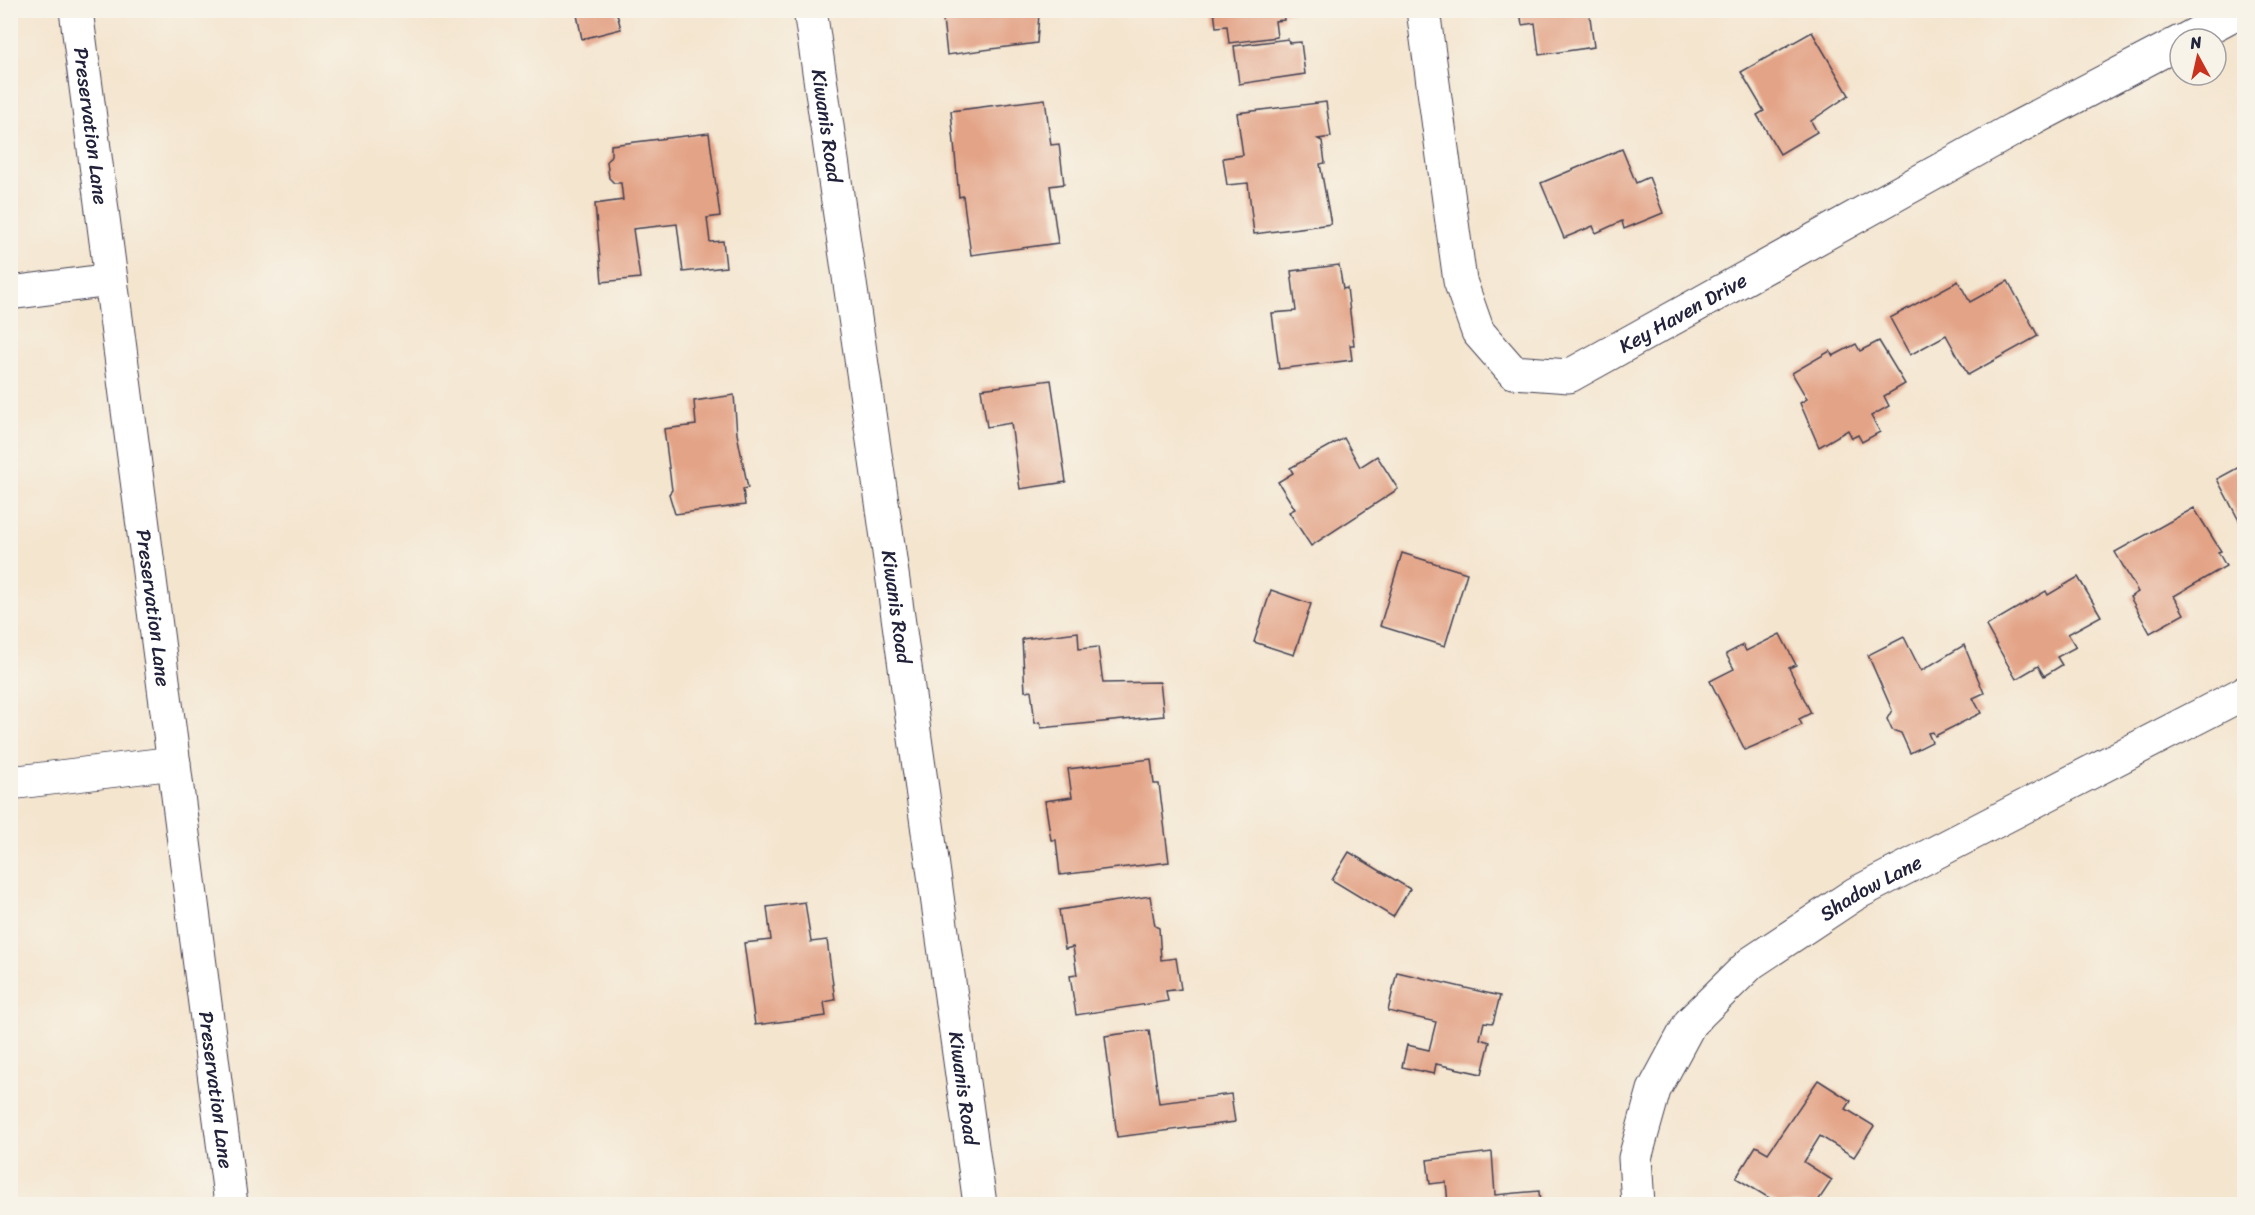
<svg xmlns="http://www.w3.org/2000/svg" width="2255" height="1215" viewBox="0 0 2255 1215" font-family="Sriracha,sans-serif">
	<rect width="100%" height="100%" fill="#f7f3e8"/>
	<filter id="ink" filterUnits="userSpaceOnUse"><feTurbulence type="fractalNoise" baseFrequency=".0167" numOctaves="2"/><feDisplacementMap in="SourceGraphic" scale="12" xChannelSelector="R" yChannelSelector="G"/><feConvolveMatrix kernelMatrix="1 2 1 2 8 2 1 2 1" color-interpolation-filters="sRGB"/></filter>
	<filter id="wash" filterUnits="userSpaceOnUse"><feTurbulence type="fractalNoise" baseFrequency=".008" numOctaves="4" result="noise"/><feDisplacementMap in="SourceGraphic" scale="24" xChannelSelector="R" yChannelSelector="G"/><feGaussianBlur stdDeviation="1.35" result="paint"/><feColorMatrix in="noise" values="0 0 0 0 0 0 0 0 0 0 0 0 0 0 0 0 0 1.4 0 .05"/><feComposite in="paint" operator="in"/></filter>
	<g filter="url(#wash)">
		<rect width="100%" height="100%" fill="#f4e5cf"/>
		<g id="blocks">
			<!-- building -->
			<g fill="#e3a386">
				<path d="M576 10H616L621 29 582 39Z"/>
				<path d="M942 10H1035L1039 13 1037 43 947 55Z"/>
				<path d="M1214 10H1293V12L1283 13 1284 20 1275 21 1277 37 1229 43 1227 26 1216 27Z"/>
				<path d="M1520 10H1589L1594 47 1539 55 1535 23 1522 25Z"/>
				<path d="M1812 32 1849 95 1811 121 1817 132 1780 154 1757 115 1764 111 1741 72Z"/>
				<path d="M1288 39 1289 43 1301 42 1305 74 1239 84 1234 46Z"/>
				<path d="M1045 99 1051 145 1059 144 1064 184 1050 186 1058 243 971 255 963 196 959 197 951 111Z"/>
				<path d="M1326 102 1331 137 1318 139 1322 141 1325 163 1320 164 1331 224 1254 234 1248 183 1227 185 1223 158 1243 155 1237 113Z"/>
				<path d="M709 133 720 216 707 218 710 242 723 241 726 267 683 272 677 224 633 229 640 278 602 282 595 204 623 200 621 183H614L609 178 607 162 611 155V145Z"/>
				<path d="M1622 149 1636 183 1649 177 1663 213 1624 229 1622 221 1596 233 1593 226 1564 238 1541 183Z"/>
				<path d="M1339 265 1343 289 1347 288 1354 345H1350L1352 360 1279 369 1272 313 1296 311 1291 271Z"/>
				<path d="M1958 281 1970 302 2008 281 2038 336 1968 375 1946 335 1910 355 1890 318Z"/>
				<path d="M1879 341 1905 384 1884 396 1889 406 1871 416 1880 432 1862 442 1858 435 1852 438 1848 430 1819 447 1800 403 1807 399 1792 373 1830 351 1833 356 1856 344 1860 351Z"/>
				<path d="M1051 380 1066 482 1020 489 1011 423 987 427 981 389Z"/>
				<path d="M734 395 737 434 748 488 743 489 745 505 675 514 669 494 672 490 664 429 696 425 694 401Z"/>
				<path d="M1344 438 1360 467 1377 456 1398 489 1311 546 1289 512 1295 509 1278 482 1293 473 1290 468Z"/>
				<path d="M2241 466 2244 474V530L2217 479Z"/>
				<path d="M2194 508 2221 551 2218 552 2226 566 2174 596 2184 614 2150 633 2130 597 2138 592 2115 552Z"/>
				<path d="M1402 553 1467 573 1445 646 1380 626Z"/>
				<path d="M2078 577 2101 616 2068 634 2076 647 2057 657 2062 665 2044 676 2038 666 2016 679 1986 626 2046 591 2048 595Z"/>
				<path d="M1271 590 1311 604 1294 655 1254 642Z"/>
				<path d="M1078 632 1079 649 1098 647 1103 683 1160 682 1164 716 1041 728 1040 722 1035 723 1031 690 1025 691 1022 639Z"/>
				<path d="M1780 634 1796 665 1789 668 1811 713 1799 719 1802 725 1745 750 1710 681 1734 669 1726 654 1743 645 1746 651Z"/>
				<path d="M1904 637 1921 671 1964 645 1984 693 1973 698 1981 713 1935 736 1933 732 1928 733 1932 742 1910 753 1901 733 1892 730 1887 719 1892 710 1868 655Z"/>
				<path d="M1151 759 1154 784H1159L1169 862 1060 875 1056 840H1051L1045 801 1072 797 1068 769Z"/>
				<path d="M1349 852 1410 889 1393 917 1332 880Z"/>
				<path d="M1150 896 1155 926 1159 928 1161 960 1176 958 1181 989 1166 991 1168 1001 1076 1015 1070 976 1077 975 1073 947 1065 949 1059 910Z"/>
				<path d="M805 902 811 942 827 940 835 1000 824 1002 826 1016 755 1025 744 943 771 940 767 907Z"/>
				<path d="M1397 972 1500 996 1493 1023 1484 1022 1480 1039 1490 1042 1482 1074 1436 1064 1434 1074 1402 1067 1407 1045 1429 1050 1436 1022 1388 1011Z"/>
				<path d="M1149 1030 1159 1103 1231 1094 1235 1122 1117 1137 1105 1036Z"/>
				<path d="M1818 1080 1851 1101 1846 1109 1874 1126 1854 1157 1820 1136 1804 1162 1832 1180 1816 1204H1779L1736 1178 1756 1146 1768 1153Z"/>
				<path d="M1492 1152 1495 1195 1539 1191 1540 1204H1448L1446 1182 1430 1184 1427 1160Z"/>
			</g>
		</g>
	</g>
	<g filter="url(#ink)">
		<use href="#blocks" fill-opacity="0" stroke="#423f51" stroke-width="1.5"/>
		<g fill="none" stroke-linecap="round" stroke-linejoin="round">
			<defs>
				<g id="minor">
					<path id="s1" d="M76 10 231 1204"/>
					<path id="s2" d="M810 10 882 502 980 1204"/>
					<path id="s3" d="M1423 10 1460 281 1478 332 1513 372 1569 376 2014 129 2180 42"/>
					<path d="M2187 39 2241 10"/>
					<path d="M10 293 111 280"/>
					<path d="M10 783 174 763"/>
					<path id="s4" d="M1638 1204 1635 1158 1654 1090 1690 1023 1751 963 1855 894 2244 693"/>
				</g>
			</defs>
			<!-- minor casing -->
			<use href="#minor" stroke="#423f51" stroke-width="35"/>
			<!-- minor -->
			<use href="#minor" stroke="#fff" stroke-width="33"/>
		</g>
	</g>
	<g text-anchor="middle" stroke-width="6" stroke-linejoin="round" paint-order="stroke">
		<!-- street labels -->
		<g font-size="20" fill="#22223b" stroke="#f7f3e8">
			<text dy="7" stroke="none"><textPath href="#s1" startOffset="117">Preservation Lane</textPath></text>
			<text dy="7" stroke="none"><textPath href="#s2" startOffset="117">Kiwanis Road</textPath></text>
			<text dy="7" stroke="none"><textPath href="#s3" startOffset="567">Key Haven Drive</textPath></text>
			<text dy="7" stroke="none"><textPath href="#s2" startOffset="603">Kiwanis Road</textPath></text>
			<text dy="7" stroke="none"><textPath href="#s1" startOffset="603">Preservation Lane</textPath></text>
			<text dy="7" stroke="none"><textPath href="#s4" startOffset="420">Shadow Lane</textPath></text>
			<text dy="7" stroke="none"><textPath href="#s1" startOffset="1089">Preservation Lane</textPath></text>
			<text dy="7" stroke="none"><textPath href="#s2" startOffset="1089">Kiwanis Road</textPath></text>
		</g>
	</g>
	<!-- margin -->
	<rect width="2255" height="1215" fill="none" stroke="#f7f3e8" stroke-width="36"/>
	<!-- north arrow -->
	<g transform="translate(2198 57) rotate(352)"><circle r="28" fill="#f7f3e8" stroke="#a29fa3" stroke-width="1.5"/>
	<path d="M0-4.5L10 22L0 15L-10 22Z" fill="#c8321e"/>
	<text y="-9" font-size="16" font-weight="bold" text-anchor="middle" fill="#22223b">N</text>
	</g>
</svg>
